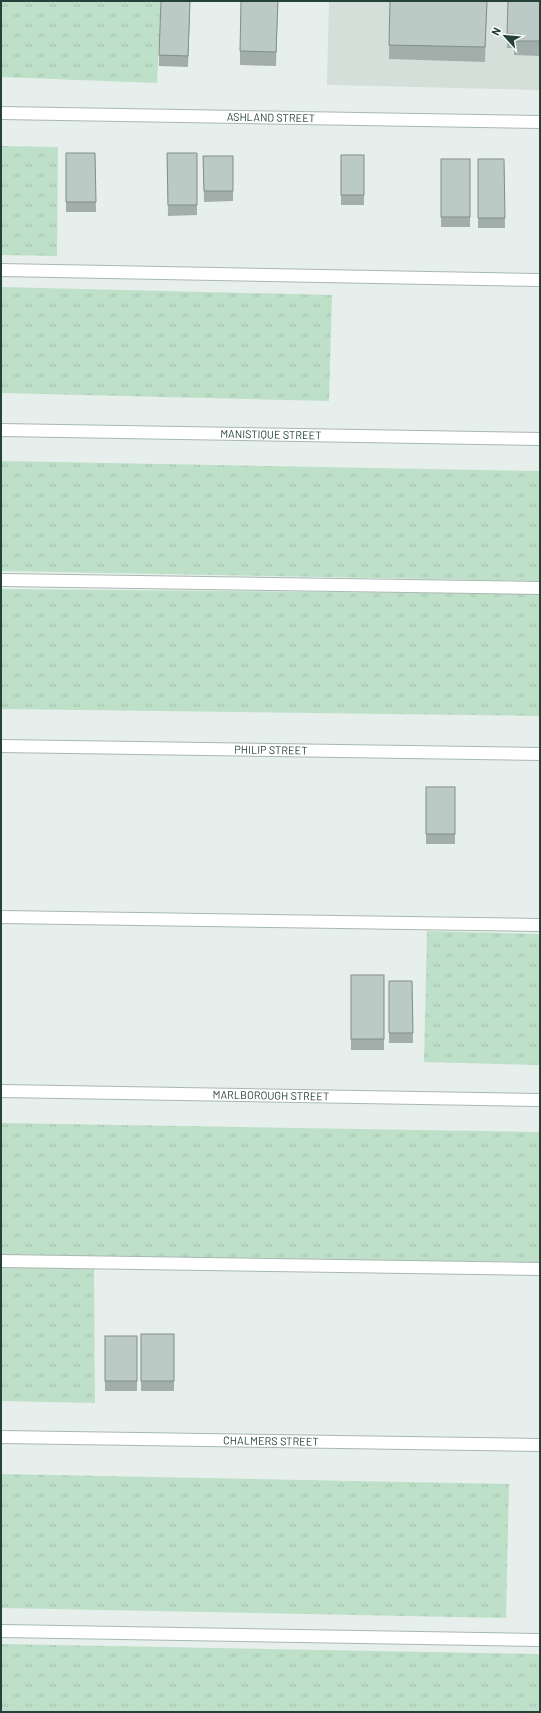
<svg xmlns="http://www.w3.org/2000/svg" width="541" height="1713" viewBox="0 0 541 1713" font-family="Barlow,sans-serif">
	<defs>
		<pattern id="grass-tufts" width="24" height="20" patternUnits="userSpaceOnUse"><rect width="24" height="20" fill="#bfe0c8"/><path d="M3 7l-1-3M5 7V3M7 7l1-3M15 17l-1-3M17 17v-4M19 17l1-3" fill="none" stroke="#a4c1ad"/></pattern>
	</defs>
	<rect width="100%" height="100%" fill="#e6efeb"/>
	<!-- built -->
	<path fill="#d4dfda" d="M329 1H540V90L327 85Z"/>
	<!-- grass -->
	<g fill="url(#grass-tufts)">
		<path d="M1 1H161L157 83 1 77Z"/>
		<path d="M1 146 58 147 57 256 1 255Z"/>
		<path d="M1 287 332 295 329 401 1 393Z"/>
		<path d="M1 461 540 471V581L1 571Z"/>
		<path d="M1 589 540 594V716L1 709Z"/>
		<path d="M427 931 540 934V1065L424 1062Z"/>
		<path d="M1 1123 540 1132V1262L1 1257Z"/>
		<path d="M1 1265 94 1266 95 1403 1 1401Z"/>
		<path d="M1 1474 509 1484 506 1618 1 1608Z"/>
		<path d="M1 1644 540 1654V1712H1Z"/>
	</g>
	<g fill="none" stroke-linecap="round" stroke-linejoin="round">
		<defs>
			<g id="minor">
				<path id="s1" d="M1 113 540 122"/>
				<path d="M1 270 540 280"/>
				<path id="s2" d="M1 430 540 439"/>
				<path d="M1 580 540 588"/>
				<path id="s3" d="M1 746 540 754"/>
				<path d="M1 917 540 925"/>
				<path id="s4" d="M1 1091 540 1100"/>
				<path d="M1 1261 540 1269"/>
				<path id="s5" d="M1 1437 540 1445"/>
				<path d="M1 1631 540 1640"/>
			</g>
		</defs>
		<!-- minor casing -->
		<use href="#minor" stroke="#a8b8b2" stroke-width="14"/>
		<!-- minor -->
		<use href="#minor" stroke="#fff" stroke-width="12"/>
	</g>
	<!-- wall -->
	<g fill="#a1aea9">
		<path d="M278 1 276 66 240 65V51Z"/>
		<path d="M390 1H487L485 62 389 59Z"/>
		<path d="M540 1V56L514 55V48H507V34Z"/>
		<path d="M190 11 188 67 159 66V55Z"/>
		<path d="M66 153H95L96 212H66Z"/>
		<path d="M167 153H197V215L168 216Z"/>
		<rect x="341" y="155" width="23" height="50"/>
		<path d="M203 156H233V201L204 202Z"/>
		<rect x="441" y="159" width="29" height="68"/>
		<path d="M478 159H504L505 228H478Z"/>
		<rect x="426" y="787" width="29" height="57"/>
		<rect x="351" y="975" width="33" height="75"/>
		<path d="M389 981H412L413 1043H389Z"/>
		<rect x="141" y="1334" width="33" height="57"/>
		<rect x="105" y="1336" width="32" height="55"/>
	</g>
	<!-- building -->
	<g fill="#bbcac4" stroke="#838d89">
		<path d="M161 1H190L188 56 159 55Z"/>
		<path d="M241 1H278L276 52 240 51Z"/>
		<path d="M390 1H487L485 47 389 45Z"/>
		<path d="M508 1H540V41H514V34H507Z"/>
		<path d="M66 153H95L96 202H66Z"/>
		<path d="M167 153H197V205H168Z"/>
		<rect x="341" y="155" width="23" height="40"/>
		<path d="M203 156H233V191H204Z"/>
		<rect x="441" y="159" width="29" height="58"/>
		<path d="M478 159H504L505 218H478Z"/>
		<rect x="426" y="787" width="29" height="47"/>
		<rect x="351" y="975" width="33" height="64"/>
		<path d="M389 981H412L413 1033H389Z"/>
		<rect x="141" y="1334" width="33" height="47"/>
		<rect x="105" y="1336" width="32" height="45"/>
	</g>
	<g text-anchor="middle" stroke-width="4" stroke-linejoin="round" paint-order="stroke">
		<!-- street labels -->
		<g font-size="11" fill="#24423a" stroke="#f7fbf9">
			<text dy="4" stroke="none"><textPath href="#s1" startOffset="270">ASHLAND STREET</textPath></text>
			<text dy="4" stroke="none"><textPath href="#s2" startOffset="270">MANISTIQUE STREET</textPath></text>
			<text dy="4" stroke="none"><textPath href="#s3" startOffset="270">PHILIP STREET</textPath></text>
			<text dy="4" stroke="none"><textPath href="#s4" startOffset="270">MARLBOROUGH STREET</textPath></text>
			<text dy="4" stroke="none"><textPath href="#s5" startOffset="270">CHALMERS STREET</textPath></text>
		</g>
	</g>
	<!-- border -->
	<rect width="541" height="1713" fill="none" stroke="#24423a" stroke-width="4"/>
	<!-- north arrow -->
	<g transform="translate(505 36) rotate(297)" stroke="#f7fbf9" stroke-width="3" paint-order="stroke">
	<path d="M0-3L7 15L0 10L-7 15Z" fill="#24423a"/>
	<text y="-6" font-size="11" font-weight="bold" text-anchor="middle" fill="#24423a">N</text>
	</g>
</svg>
